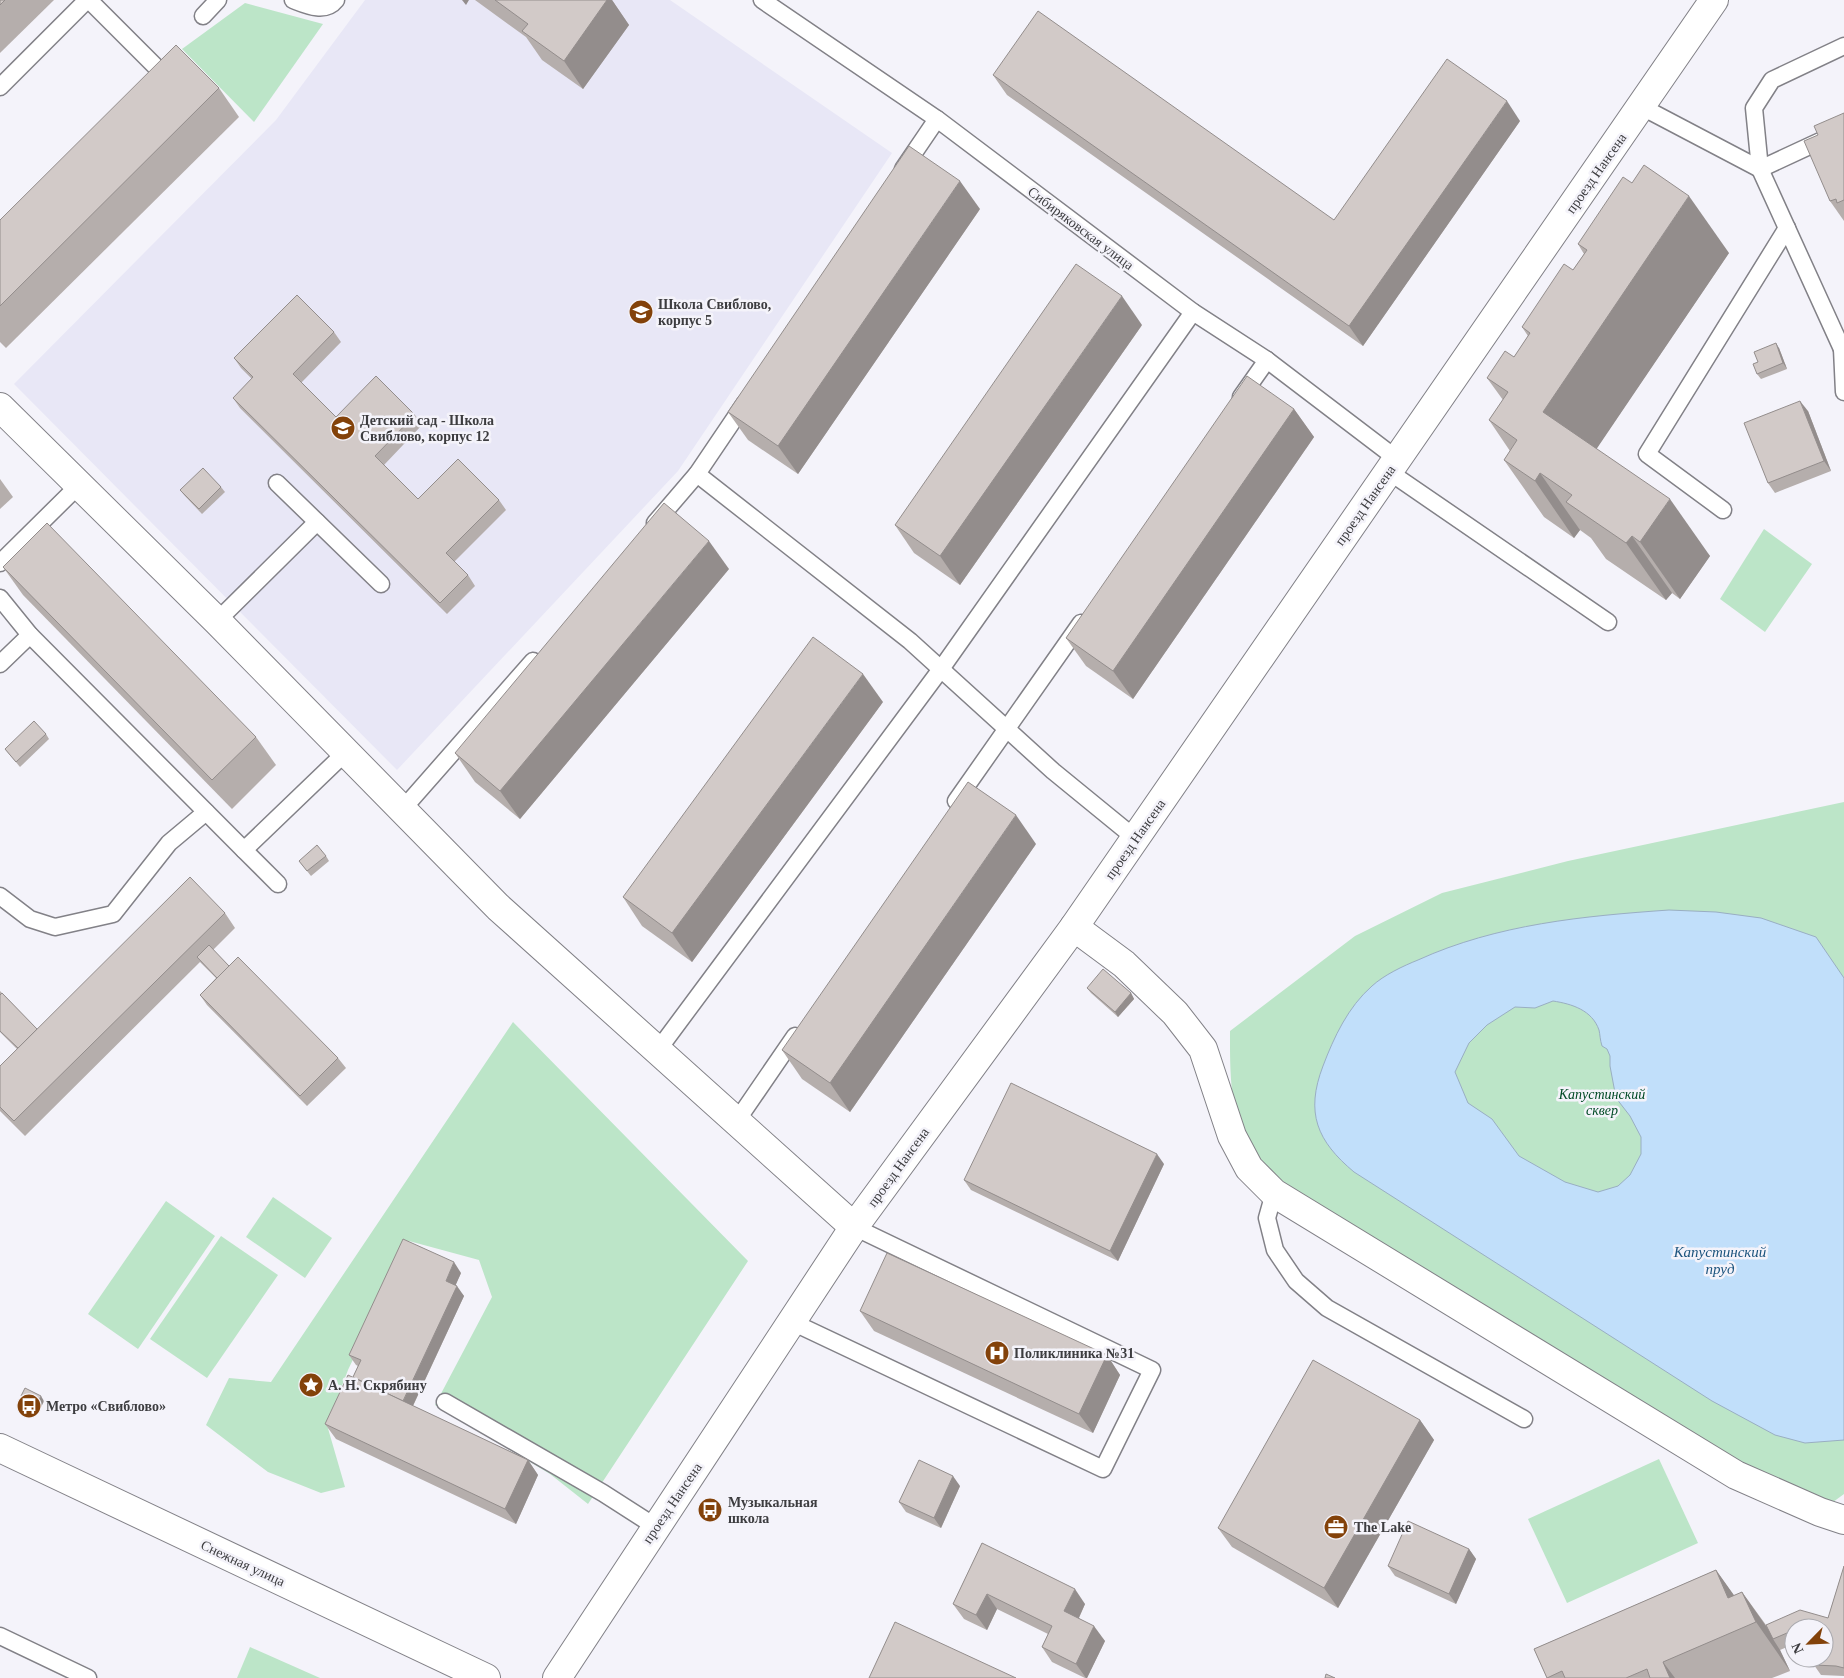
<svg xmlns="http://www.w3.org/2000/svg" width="1844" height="1678" viewBox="0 0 1844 1678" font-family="'Times New Roman',serif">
	<rect width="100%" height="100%" fill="#f4f3fa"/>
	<!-- built -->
	<path fill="#e8e7f6" d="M365 0H670L892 153 678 471 397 770 14 384 276 120Z"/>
	<!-- green -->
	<g fill="#bce5c8">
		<path d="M245 3 323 24 254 122 182 49Z"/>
		<path d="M1764 529 1812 564 1765 632 1720 599Z"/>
		<path d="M1844 802V1494L1829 1505 1773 1486 1281 1187C1272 1176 1261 1166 1253 1155 1229 1122 1230 1069 1230 1031L1355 936 1442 893 1568 861Z"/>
		<path d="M513 1022 748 1261 588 1504 550 1474 435 1405 492 1297 479 1260 409 1241 348 1370 327 1425 345 1487 321 1493 268 1472 206 1425 229 1378 271 1382Z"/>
		<path d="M273 1197 332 1238 305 1278 246 1237Z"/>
		<path d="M166 1201 215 1236 138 1349 88 1314Z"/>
		<path d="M221 1236 278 1275 207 1378 150 1339Z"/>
		<path d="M1659 1459 1698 1543 1567 1603 1528 1519Z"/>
		<path d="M250 1647 320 1678H237Z"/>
	</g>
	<!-- water -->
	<path fill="#c1dffa" stroke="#99aec2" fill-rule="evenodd" d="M1669 910 1716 912 1761 918 1816 937 1844 978V1440L1805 1443 1775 1435 1712 1401 1354 1172C1317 1141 1305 1113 1323 1066 1334 1037 1348 1007 1372 986 1384 975 1403 966 1418 960 1497 924 1584 916 1669 910ZM1553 1001C1572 1004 1592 1010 1599 1030 1600 1034 1600 1040 1602 1046L1607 1049 1610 1056V1066L1616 1098 1630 1116 1641 1137V1154L1630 1175 1618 1186 1598 1192 1565 1182 1519 1156 1492 1119 1468 1103 1455 1072 1469 1043 1487 1025 1515 1007 1535 1008Z"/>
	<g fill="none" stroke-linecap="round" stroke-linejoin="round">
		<defs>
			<g id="lane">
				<path d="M89 0 165 76 160 81"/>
				<path d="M293 0C306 5 325 14 336 0"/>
				<path d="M762 0 937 119 1193 312 1267 360 1397 459"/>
				<path d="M203 16 218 0"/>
				<path d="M1844 46 1772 80 1754 108 1760 169 1842 349 1844 348"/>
				<path d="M0 87 87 0"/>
				<path d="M1642 107 1760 169 1844 130"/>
				<path d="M903 169 937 119"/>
				<path d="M1842 349 1844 392"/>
				<path d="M1241 397 1267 360"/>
				<path d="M1388 471 1608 622"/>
				<path d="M697 474 910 641 1053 771 1135 838"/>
				<path d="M277 483 381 584"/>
				<path d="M1723 510 1647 454 1787 228"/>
				<path d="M655 523 697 474 745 403"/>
				<path d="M0 563 78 486"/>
				<path d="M0 598 30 635 244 850 345 753"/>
				<path d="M217 621 317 522"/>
				<path d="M0 664 30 635"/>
				<path d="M956 801 1081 623"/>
				<path d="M402 810 533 661"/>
				<path d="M244 850 278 884"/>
				<path d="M0 896 30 919 55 927 113 914 169 843 206 812"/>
				<path d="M658 1050 941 669 1193 312"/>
				<path d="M736 1122 795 1036"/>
				<path d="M1274 1193 1267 1218 1275 1250 1296 1281 1327 1308 1524 1419"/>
				<path d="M792 1322 1103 1469 1152 1370 854 1227"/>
				<path d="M445 1402 603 1493 656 1527"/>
				<path d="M0 1636 88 1678"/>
			</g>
			<g id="street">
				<path d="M0 407 217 621 498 907 854 1227"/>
				<path d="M1074 927 1124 964 1175 1013 1203 1049 1232 1136 1249 1168 1274 1193 1736 1475 1820 1512 1844 1520"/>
			</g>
			<g id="secondary">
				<path d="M0 1448 486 1678"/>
				<path d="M557 1678 854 1227 1074 927 1714 0"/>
			</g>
		</defs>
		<!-- lane casing -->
		<use href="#lane" stroke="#828187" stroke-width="19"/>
		<!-- street casing -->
		<use href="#street" stroke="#828187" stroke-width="30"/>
		<!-- secondary casing -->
		<use href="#secondary" stroke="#828187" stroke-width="30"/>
		<!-- lane -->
		<use href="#lane" stroke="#fff" stroke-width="16"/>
		<!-- street -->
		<use href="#street" stroke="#fff" stroke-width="28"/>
		<!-- secondary -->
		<use href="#secondary" stroke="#fff" stroke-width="28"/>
	</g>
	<!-- wall -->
	<g fill="#b5aeac">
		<path d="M0 0H54L0 53Z"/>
		<path d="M475 0H612L629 25 583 89 542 60 526 37Z"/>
		<path d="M993 75 1334 220 1520 121 1363 346 1007 95Z"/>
		<path d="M219 88 239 117 6 348 0 342V220Z"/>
		<path d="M1844 113V221L1830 201 1818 135Z"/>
		<path d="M980 209 798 474 748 440 728 412Z"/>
		<path d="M1578 244 1729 253 1596 449 1710 556 1680 599 1672 593 1666 600 1606 559 1591 538 1580 530 1574 538 1544 517 1504 460 1510 451 1489 420 1503 400 1487 378 1514 357 1528 336 1522 327 1573 270 1584 254Z"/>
		<path d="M1142 325 960 585 914 553 895 525Z"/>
		<path d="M334 332 341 342 301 383 336 417 415 415 422 425 384 465 418 499 499 500 506 510 454 562 468 575 475 586 447 614 240 408 233 398 252 379 241 368 234 358Z"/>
		<path d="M1779 348 1787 369 1761 379 1757 374 1758 362Z"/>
		<path d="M1294 409 1314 437 1133 699 1086 666 1066 638Z"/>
		<path d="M1808 411 1831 471 1775 493 1768 483Z"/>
		<path d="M0 479 13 497 0 509Z"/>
		<path d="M221 487 225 492 202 514 184 495 180 490Z"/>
		<path d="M3 567 256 737 276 765 232 809 23 595Z"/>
		<path d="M729 569 520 819 475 782 455 753Z"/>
		<path d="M883 702 692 962 642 926 623 897Z"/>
		<path d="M46 734 49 739 20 767 5 749Z"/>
		<path d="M1036 844 850 1112 802 1079 782 1050Z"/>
		<path d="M326 856 329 861 311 876 299 861Z"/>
		<path d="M225 913 235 928 213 950 229 966 338 1058 346 1068 307 1106 207 1005 200 995 216 978 200 962 25 1136 0 1111V1066L17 1049 0 1032V991L37 1029Z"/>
		<path d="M1087 988 1131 993 1134 999 1118 1017 1091 993Z"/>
		<path d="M1164 1164 1118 1261 971 1190 964 1180Z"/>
		<path d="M461 1273 455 1286 464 1296 413 1406 528 1460 538 1475 516 1524 336 1439 325 1424 353 1377 358 1366 356 1365 349 1355Z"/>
		<path d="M860 1311 1107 1355 1120 1375 1093 1433 874 1331Z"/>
		<path d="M21 1396 44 1401 40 1409 25 1401Z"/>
		<path d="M1420 1420 1434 1440 1338 1608 1232 1547 1218 1528Z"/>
		<path d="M960 1486 941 1528 906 1512 899 1502Z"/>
		<path d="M982 1543 1085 1604 1079 1618 1105 1641 1087 1678H1085L1052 1662 1042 1647 1048 1634 997 1609 987 1630 964 1619 953 1604Z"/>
		<path d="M1469 1549 1476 1559 1456 1604 1395 1576 1388 1566Z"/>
		<path d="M1844 1566V1676L1821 1675 1814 1665 1824 1658V1628H1794V1644L1780 1650 1790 1671 1772 1678H1547L1534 1649 1716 1570 1734 1596 1742 1592 1766 1625 1828 1618Z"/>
	</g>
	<!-- shaded-wall -->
	<g fill="#938d8c">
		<path d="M462 0H469L466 5Z"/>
		<path d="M607 0H612L629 25 583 89 564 61Z"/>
		<path d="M1507 101 1520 121 1363 346 1349 326Z"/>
		<path d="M960 181 980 209 798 474 778 446Z"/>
		<path d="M1689 196 1729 253 1583 469 1543 412Z"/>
		<path d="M1122 296 1142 325 960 585 940 556Z"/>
		<path d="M1776 343 1779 348 1787 369 1783 363Z"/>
		<path d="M1800 401 1808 411 1831 471 1824 461Z"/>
		<path d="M1294 409 1314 437 1133 699 1113 671Z"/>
		<path d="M1540 473 1580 530 1574 538 1535 481Z"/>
		<path d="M1670 499 1710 556 1680 599 1640 542Z"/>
		<path d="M1632 536 1672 593 1666 600 1626 543Z"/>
		<path d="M709 541 729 569 520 819 500 791Z"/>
		<path d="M863 674 883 702 692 962 672 933Z"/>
		<path d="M1016 815 1036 844 850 1112 830 1083Z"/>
		<path d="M1131 993 1134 999 1118 1017 1115 1012Z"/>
		<path d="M1157 1154 1164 1164 1118 1261 1110 1251Z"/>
		<path d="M454 1262 461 1273 453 1291 446 1281Z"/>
		<path d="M457 1286 464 1296 409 1414 402 1404Z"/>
		<path d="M1107 1355 1120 1375 1093 1433 1079 1414Z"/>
		<path d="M41 1396 44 1401 40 1409 37 1404Z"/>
		<path d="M1420 1420 1434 1440 1338 1608 1324 1588Z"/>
		<path d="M528 1460 538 1475 516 1524 505 1509Z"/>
		<path d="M953 1476 960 1486 941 1528 934 1518Z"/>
		<path d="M1469 1549 1476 1559 1456 1604 1449 1594Z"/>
		<path d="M1716 1570 1751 1619 1728 1598Z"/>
		<path d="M1075 1589 1085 1604 1075 1626 1064 1611Z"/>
		<path d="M1742 1592 1775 1639H1773L1780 1650 1790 1671 1756 1622Z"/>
		<path d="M987 1594 997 1609 987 1630 976 1615Z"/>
		<path d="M1094 1626 1105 1641 1087 1678H1086L1076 1664Z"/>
		<path d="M1663 1662 1675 1678H1670Z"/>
	</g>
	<!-- building -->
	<g fill="#d2cac8" stroke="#938d8c">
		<path d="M0 0H5L0 5Z"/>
		<path d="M495 0H607L564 61 522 31 528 24Z"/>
		<path d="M1038 11 1334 220 1447 59 1507 101 1349 326 993 75Z"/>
		<path d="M176 45 219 88 0 306V220Z"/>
		<path d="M1844 113V200L1837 203 1836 199 1830 201 1804 141 1818 135 1814 126Z"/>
		<path d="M909 146 960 181 778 446 728 412Z"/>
		<path d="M1644 165 1689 196 1543 412 1670 499 1640 542 1632 536 1626 543 1566 502 1572 495 1540 473 1535 481 1504 460 1517 440 1489 420 1508 392 1487 378 1505 351 1514 357 1530 333 1522 327 1564 264 1573 270 1587 250 1578 244 1623 177 1632 183Z"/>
		<path d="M1076 264 1122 296 940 556 895 525Z"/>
		<path d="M297 295 334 332 293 374 336 417 376 376 415 415 375 456 418 499 458 459 499 500 446 553 468 575 440 603 233 398 253 377 234 358Z"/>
		<path d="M1776 343 1783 363 1757 374 1753 364 1758 362 1754 352Z"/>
		<path d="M1247 376 1294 409 1113 671 1066 638Z"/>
		<path d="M1800 401 1824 461 1768 483 1744 423Z"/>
		<path d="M203 468 221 487 199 509 180 490Z"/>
		<path d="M664 503 709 541 500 791 455 753Z"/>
		<path d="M47 523 256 737 212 780 3 567Z"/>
		<path d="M813 637 863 674 672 933 623 897Z"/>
		<path d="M34 721 46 734 16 762 5 749Z"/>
		<path d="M968 782 1016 815 830 1083 782 1050Z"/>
		<path d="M317 845 326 856 307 871 299 861Z"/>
		<path d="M190 877 225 913 14 1121 0 1107V1066Z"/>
		<path d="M209 945 229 966 217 978 197 957Z"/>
		<path d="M238 957 338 1058 300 1096 200 995Z"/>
		<path d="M1103 969 1131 993 1115 1012 1087 988Z"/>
		<path d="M2 993 37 1029 18 1048 0 1031V995Z"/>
		<path d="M1011 1083 1157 1154 1110 1251 964 1180Z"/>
		<path d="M403 1239 454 1262 446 1281 457 1286 403 1401 353 1377 361 1360 349 1355Z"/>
		<path d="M887 1253 1107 1355 1079 1414 860 1311Z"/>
		<path d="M1313 1360 1420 1420 1324 1588 1218 1528Z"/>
		<path d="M348 1375 528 1460 505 1509 325 1424Z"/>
		<path d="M25 1388 41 1396 37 1404 21 1396Z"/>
		<path d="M919 1460 953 1476 934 1518 899 1502Z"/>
		<path d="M1408 1521 1469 1549 1449 1594 1388 1566Z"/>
		<path d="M982 1543 1075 1589 1064 1611 1094 1626 1076 1664 1042 1647 1052 1626 987 1594 976 1615 953 1604Z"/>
		<path d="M1844 1566V1668L1836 1666 1814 1665 1816 1658H1824V1628H1806L1802 1627 1800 1628H1794V1630L1773 1639 1766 1625 1800 1610 1828 1618Z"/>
		<path d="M1716 1570 1728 1598 1742 1592 1756 1622 1663 1662 1670 1678H1650L1647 1669 1626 1678H1565L1562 1671 1547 1678 1534 1649Z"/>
		<path d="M895 1622 1016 1678H869Z"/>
		<path d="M1326 1674 1335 1678H1325Z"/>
	</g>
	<!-- icons -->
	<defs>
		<symbol id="school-disc" viewBox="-11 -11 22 22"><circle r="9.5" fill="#83420a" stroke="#f4f3fa"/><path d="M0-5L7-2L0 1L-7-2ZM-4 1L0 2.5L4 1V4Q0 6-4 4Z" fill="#fff"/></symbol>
		<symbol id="hospital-disc" viewBox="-11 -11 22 22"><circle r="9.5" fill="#83420a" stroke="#f4f3fa"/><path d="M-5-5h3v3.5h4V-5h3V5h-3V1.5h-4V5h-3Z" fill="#fff"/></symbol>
		<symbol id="sight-disc" viewBox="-11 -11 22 22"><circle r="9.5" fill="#83420a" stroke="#f4f3fa"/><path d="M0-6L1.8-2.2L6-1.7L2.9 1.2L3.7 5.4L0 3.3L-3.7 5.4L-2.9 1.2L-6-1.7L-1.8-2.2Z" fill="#fff"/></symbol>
		<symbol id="bus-disc" viewBox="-11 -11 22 22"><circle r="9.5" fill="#83420a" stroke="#f4f3fa"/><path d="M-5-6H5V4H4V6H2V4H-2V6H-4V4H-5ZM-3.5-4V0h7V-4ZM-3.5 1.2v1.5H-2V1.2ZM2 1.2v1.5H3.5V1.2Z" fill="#fff"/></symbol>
		<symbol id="office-disc" viewBox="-11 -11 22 22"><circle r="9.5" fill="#83420a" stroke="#f4f3fa"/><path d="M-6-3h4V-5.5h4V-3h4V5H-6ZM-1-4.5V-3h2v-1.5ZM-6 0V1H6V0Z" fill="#fff"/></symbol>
	</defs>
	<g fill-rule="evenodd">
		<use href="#school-disc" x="627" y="298" width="28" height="28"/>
		<use href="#school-disc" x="329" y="414" width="28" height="28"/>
		<use href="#hospital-disc" x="983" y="1339" width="28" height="28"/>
		<use href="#sight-disc" x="297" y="1371" width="28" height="28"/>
		<use href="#bus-disc" x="15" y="1392" width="28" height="28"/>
		<use href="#bus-disc" x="696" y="1496" width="28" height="28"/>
		<use href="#office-disc" x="1322" y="1513" width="28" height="28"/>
	</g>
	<g text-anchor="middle" stroke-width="5" stroke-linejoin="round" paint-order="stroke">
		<!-- street labels -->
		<g font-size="14" fill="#3c3c3f" stroke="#f4f3fa">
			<text transform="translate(1596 173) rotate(-55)" y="5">проезд Нансена</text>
			<text transform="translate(1081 228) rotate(37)" y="5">Сибиряковская улица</text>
			<text transform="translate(1365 505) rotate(-55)" y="5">проезд Нансена</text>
			<text transform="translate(1135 839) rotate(-55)" y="5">проезд Нансена</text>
			<text transform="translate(898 1167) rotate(-54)" y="5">проезд Нансена</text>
			<text transform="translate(672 1503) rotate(-56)" y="5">проезд Нансена</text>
			<text transform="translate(243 1563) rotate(25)" y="5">Снежная улица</text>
		</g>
		<!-- poi labels -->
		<g font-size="14" font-weight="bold" fill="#3c3c3f" stroke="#f4f3fa" text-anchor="start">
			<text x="658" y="309">Школа Свиблово,<tspan x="658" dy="16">корпус 5</tspan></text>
			<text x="360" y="425">Детский сад - Школа<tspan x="360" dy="16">Свиблово, корпус 12</tspan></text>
			<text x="1014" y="1358">Поликлиника №31</text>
			<text x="328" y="1390">А. Н. Скрябину</text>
			<text x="46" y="1411">Метро «Свиблово»</text>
			<text x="728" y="1507">Музыкальная<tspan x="728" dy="16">школа</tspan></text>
			<text x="1354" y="1532">The Lake</text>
		</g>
		<!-- park labels -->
		<g font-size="14" font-style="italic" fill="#004a25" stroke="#f4f3fa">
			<text x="1602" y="1099">Капустинский<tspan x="1602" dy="16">сквер</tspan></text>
		</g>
		<!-- water labels -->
		<g font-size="15" font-style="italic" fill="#1c547e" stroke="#f4f3fa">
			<text x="1720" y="1257">Капустинский<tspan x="1720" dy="17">пруд</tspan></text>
		</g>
	</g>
	<!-- north arrow -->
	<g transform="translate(1809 1643) rotate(246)"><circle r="24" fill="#f4f3fa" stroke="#aaaaaf"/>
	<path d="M0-4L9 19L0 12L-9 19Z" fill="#83420a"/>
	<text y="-8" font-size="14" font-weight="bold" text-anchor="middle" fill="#3c3c3f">N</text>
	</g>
</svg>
